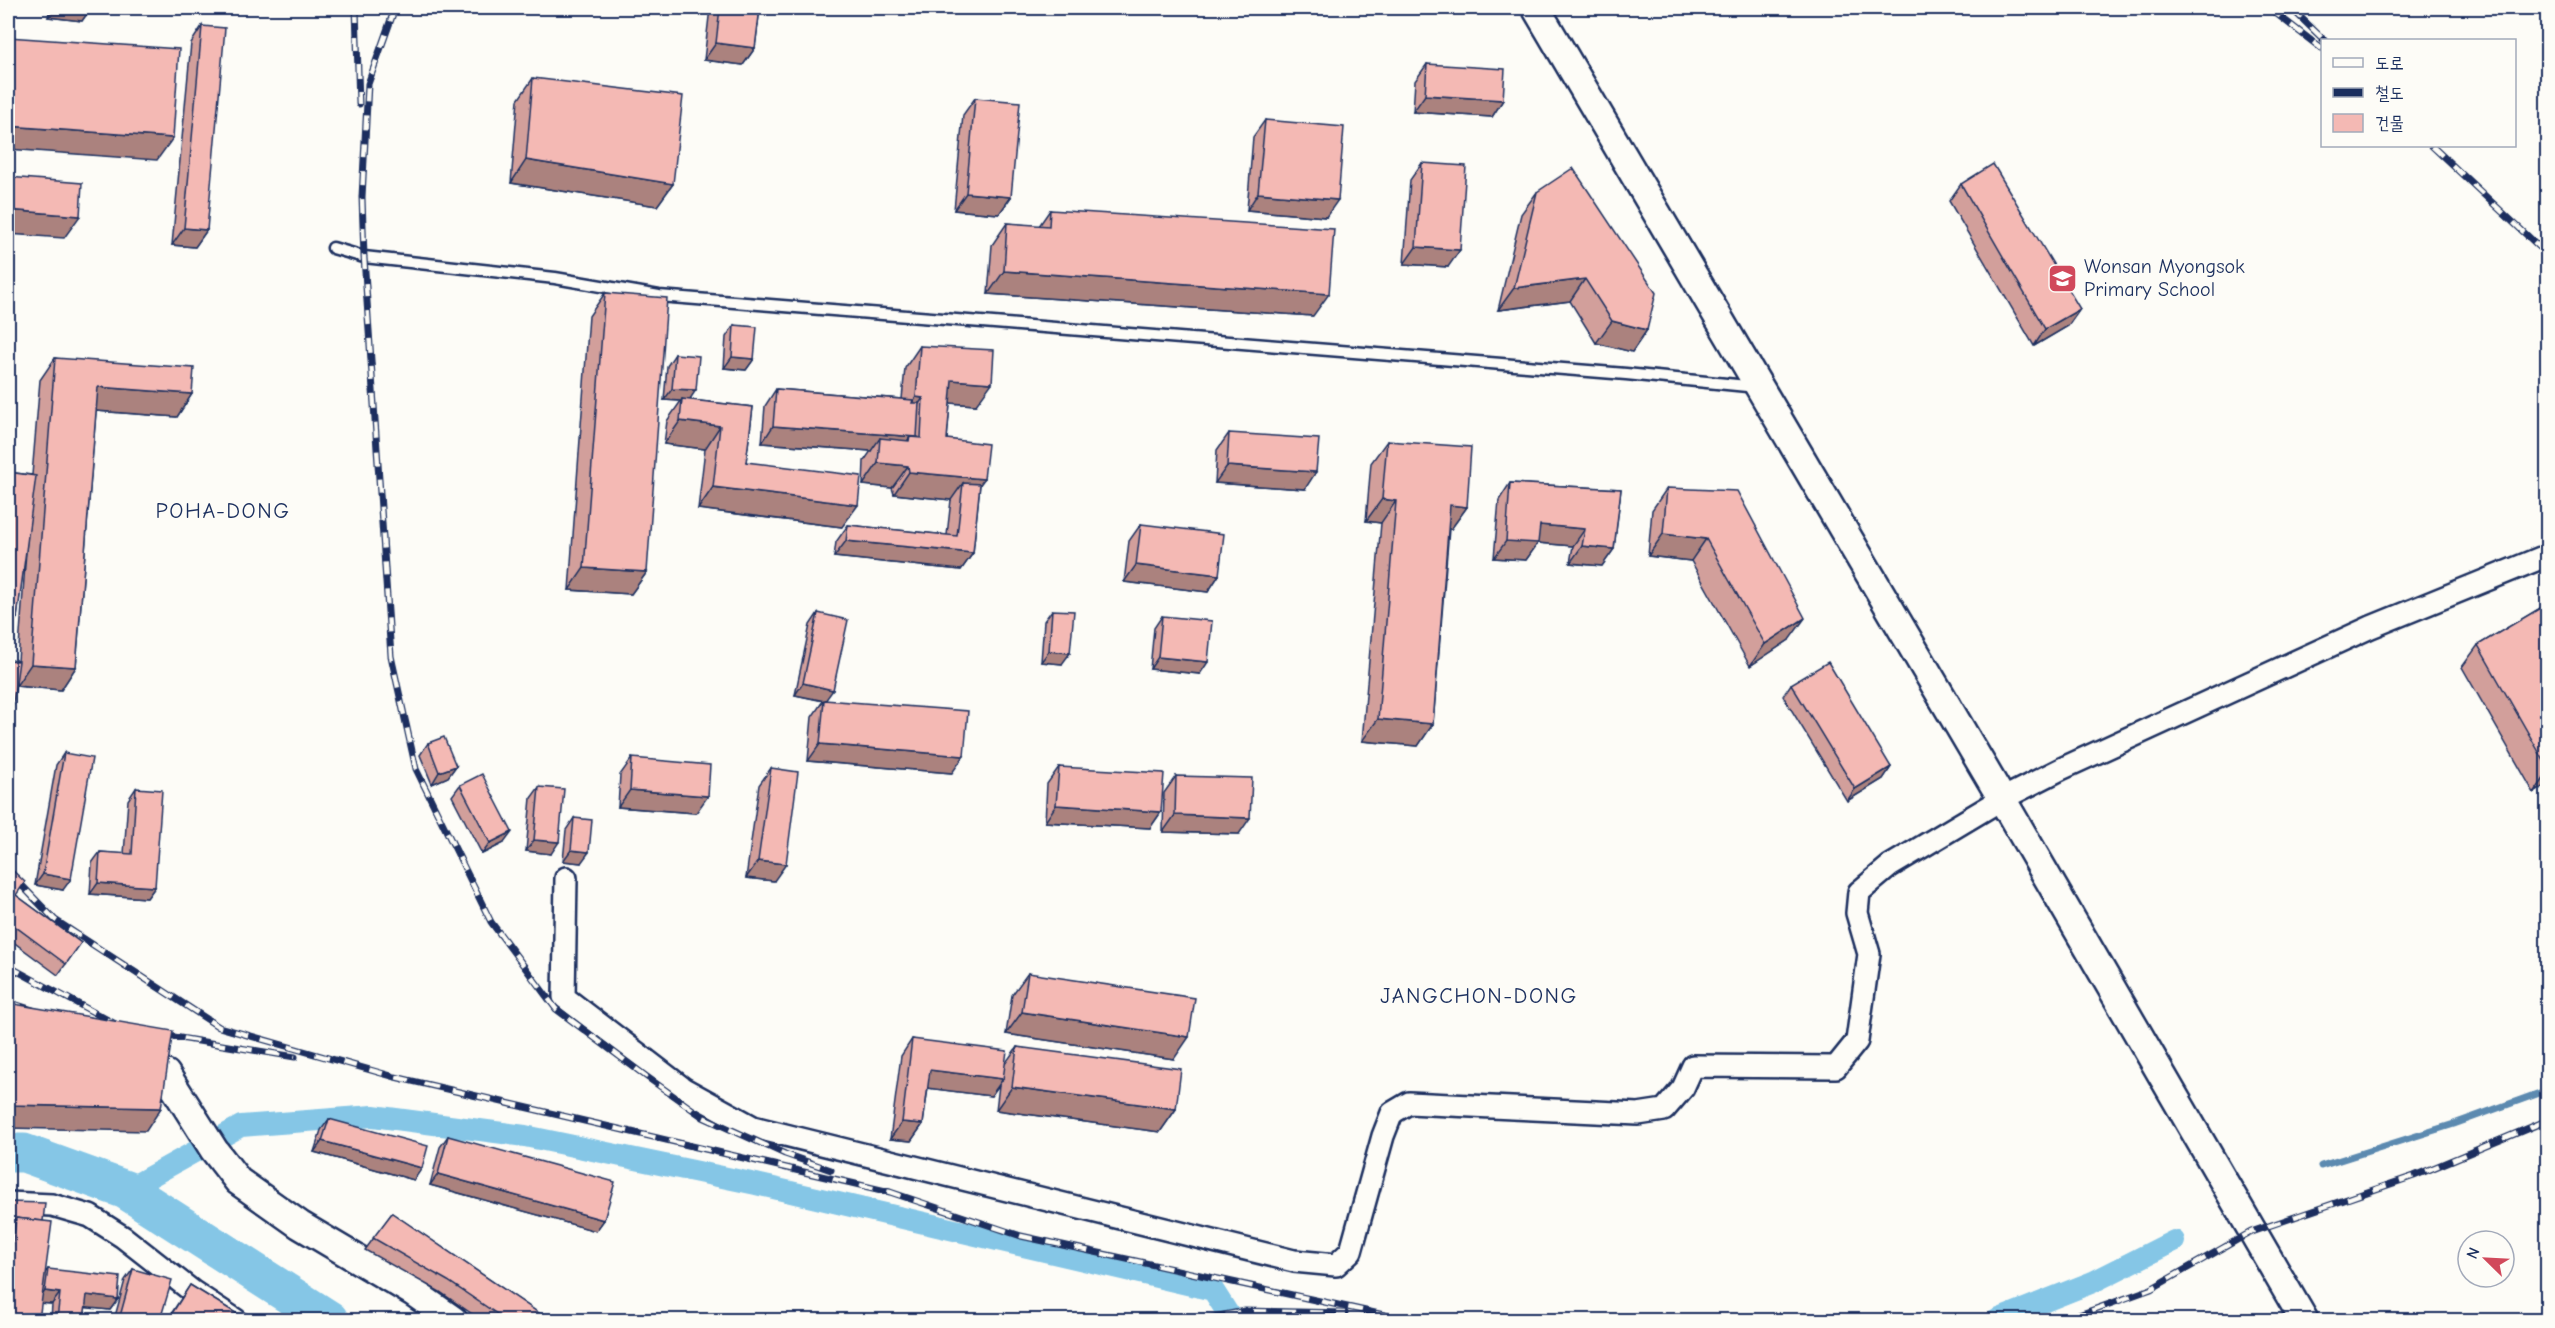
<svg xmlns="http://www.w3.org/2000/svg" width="2555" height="1328" viewBox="0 0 2555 1328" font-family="'Comic Neue','Poor Story',sans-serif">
	<rect width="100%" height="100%" fill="#fdfcf7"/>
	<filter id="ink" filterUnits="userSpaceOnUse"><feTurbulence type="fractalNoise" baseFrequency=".0167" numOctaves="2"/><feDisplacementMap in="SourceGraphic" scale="12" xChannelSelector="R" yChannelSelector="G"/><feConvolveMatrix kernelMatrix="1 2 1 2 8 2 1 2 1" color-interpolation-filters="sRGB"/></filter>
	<g filter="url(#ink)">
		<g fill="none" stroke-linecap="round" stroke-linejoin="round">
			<!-- stream -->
			<path stroke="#5b8ab0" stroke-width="7" d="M2321 1166 2454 1124 2548 1090"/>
			<!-- canal -->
			<g stroke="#85c6e6" stroke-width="22">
				<path d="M126 1190 241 1126 373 1116 525 1136 756 1184 1213 1290 1232 1320"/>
				<path d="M1997 1320 2093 1282 2174 1241"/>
			</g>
			<!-- river -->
			<path stroke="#85c6e6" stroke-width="39" d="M8 1153H24L126 1190 329 1320"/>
			<defs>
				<path id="service" d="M333 248 364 257 555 278 659 296 1626 374 1757 387"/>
				<g id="minor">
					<path d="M566 878 564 997 684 1089 753 1127 1294 1261 1336 1265 1351 1251 1383 1136 1392 1113 1409 1103 1638 1114 1664 1110 1683 1088 1693 1066 1836 1067 1857 1041 1869 954 1857 913 1859 892 1890 866 2002 799 2061 769 2371 627 2548 555"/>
					<path d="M8 1203 52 1205 90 1216 123 1237 192 1291 236 1320"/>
				</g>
				<g id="tertiary">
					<path d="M1536 8 2002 799 2304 1320"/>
					<path d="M166 1074 214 1150 238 1181 300 1225 413 1292 453 1320"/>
				</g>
			</defs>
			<!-- service casing -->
			<use href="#service" stroke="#1b2f5e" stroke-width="15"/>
			<!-- minor casing -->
			<use href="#minor" stroke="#1b2f5e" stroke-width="26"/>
			<!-- tertiary casing -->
			<use href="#tertiary" stroke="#1b2f5e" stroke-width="32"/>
			<!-- service -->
			<use href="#service" stroke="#fdfcf7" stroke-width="10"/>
			<!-- minor -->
			<use href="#minor" stroke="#fdfcf7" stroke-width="21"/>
			<!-- tertiary -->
			<use href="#tertiary" stroke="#fdfcf7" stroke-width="27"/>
			<defs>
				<g id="rail">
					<path d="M356 8 359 104"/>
					<path d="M395 8 368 84 362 197 364 257 391 656 416 769 491 922 556 1009 647 1077 703 1117 785 1154 831 1170"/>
					<path d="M2269 8 2322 49"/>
					<path d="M2291 8 2324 40"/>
					<path d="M2432 146 2548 255"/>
					<path d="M8 871 55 920 219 1027 395 1077 890 1192 1021 1236 1407 1320"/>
					<path d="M8 966 121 1027"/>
					<path d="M8 1002 33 1010"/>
					<path d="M156 1034 295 1057"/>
					<path d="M1198 1320 1245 1311 1345 1313"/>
					<path d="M2065 1320 2151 1289 2251 1232 2414 1176 2548 1120"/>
				</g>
			</defs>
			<!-- rail casing -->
			<use href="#rail" stroke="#1b2f5e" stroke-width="7"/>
			<!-- rail -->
			<use href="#rail" stroke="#fdfcf7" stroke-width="4.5" stroke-dasharray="14" stroke-linecap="butt"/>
		</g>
		<!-- wall -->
		<g fill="#d29f9b" stroke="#1b2f5e" stroke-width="1.5">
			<path d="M50 8H91L82 21 48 17Z"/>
			<path d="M710 8H760L755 48 743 65 704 60Z"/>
			<path d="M202 26 207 230 195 247 172 245 191 43Z"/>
			<path d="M1427 64 1503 100 1492 117 1413 112 1415 81Z"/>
			<path d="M533 78 673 184 657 206 511 183 518 100Z"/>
			<path d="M975 98 1011 197 999 214 954 210 963 115Z"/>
			<path d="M1265 120 1326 217 1247 210 1253 137Z"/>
			<path d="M1422 163 1448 267 1404 264 1410 180Z"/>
			<path d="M1961 184 2080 309 2068 326 2034 346 1949 201Z"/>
			<path d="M1537 192 1647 330 1632 352 1596 343 1570 301 1498 310 1521 214Z"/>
			<path d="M1050 210 1313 316 988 294 992 245 1007 223 1039 226Z"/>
			<path d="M605 293 647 572 631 594 569 590 589 316Z"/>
			<path d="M734 325 754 359 746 370 724 368 726 337Z"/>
			<path d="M920 346 976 405 950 403 947 439 980 484 973 553 961 570 834 557 836 542 848 525 947 535 951 500 894 494 892 488 863 485 864 461 871 451 762 443 765 406 776 389 902 399 905 368Z"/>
			<path d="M675 354 690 400 753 407 746 462 842 527 698 509 705 449 664 444 667 421 681 401 664 400 667 366Z"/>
			<path d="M55 358 192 394 177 417 96 411 76 667 61 690 16 686V678L13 704 8 712V660L18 661 27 538 17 618 8 631V472L32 475 40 380Z"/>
			<path d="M1229 433 1305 489 1215 483 1217 450Z"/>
			<path d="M1387 441 1467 507 1451 529H1449L1433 724 1418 746 1362 741 1381 523 1366 521 1371 463Z"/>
			<path d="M1510 483 1621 489 1614 549 1602 566 1570 563 1573 546 1538 543 1526 560 1494 558 1499 500Z"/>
			<path d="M1667 488 1789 640 1750 666 1691 561 1648 556 1652 510Z"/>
			<path d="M1141 524 1219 575 1208 592 1124 582 1129 541Z"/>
			<path d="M2547 604V785L2534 793 2462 667 2478 645Z"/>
			<path d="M1052 610 1062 664 1041 662 1044 621Z"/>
			<path d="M818 613 825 700 952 773 808 761 812 717 823 701 795 695 810 625Z"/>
			<path d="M1162 616 1200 674 1150 669 1154 628Z"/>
			<path d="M1791 684 1891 767 1883 779 1847 801 1783 696Z"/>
			<path d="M428 743 456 766 448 777 432 784 420 755Z"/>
			<path d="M64 753 63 890 35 885 56 765Z"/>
			<path d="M632 758 696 813 618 807 620 775Z"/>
			<path d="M1059 767 1161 812 1150 828 1045 822 1047 784Z"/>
			<path d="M771 768 774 881 746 878 759 785Z"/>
			<path d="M1176 776 1239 834 1163 832 1164 793Z"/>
			<path d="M460 785 504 843 482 854 452 796Z"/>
			<path d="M539 787 551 854 526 851 531 798Z"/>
			<path d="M136 788 155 887 147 898 90 894 92 863 100 852 124 854 128 800Z"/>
			<path d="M574 818 581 863 563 861 566 830Z"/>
			<path d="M8 866 16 895 81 943 58 975 8 938Z"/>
			<path d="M1028 973 1174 1059 1006 1034 1012 995Z"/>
			<path d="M912 1039 1005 1064 1017 1047 1176 1109 1160 1132 996 1110 999 1085 991 1096 928 1088 923 1124 911 1141 890 1139 901 1056Z"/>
			<path d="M329 1119 414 1180 314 1152 321 1130Z"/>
			<path d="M448 1136 604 1220 596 1231 430 1185 440 1147Z"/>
			<path d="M8 1202 43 1221 45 1273 48 1269 118 1299 110 1310 85 1307 84 1320H51L52 1304 41 1303 8 1320Z"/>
			<path d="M392 1213 549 1320H481L440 1292 365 1250Z"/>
			<path d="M133 1269 160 1320H114L125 1280Z"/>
			<path d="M190 1285 247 1320H167Z"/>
		</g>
		<!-- shaded-wall -->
		<g fill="#ab827e" stroke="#1b2f5e" stroke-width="1.5">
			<path d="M55 8H91L82 21 48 17Z"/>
			<path d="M716 43 755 48 743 65 704 60Z"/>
			<path d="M1425 95 1503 100 1492 117 1413 112Z"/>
			<path d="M8 126 173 138 157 160 8 149Z"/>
			<path d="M526 160 673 184 657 206 511 183Z"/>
			<path d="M966 193 1011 197 999 214 954 210Z"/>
			<path d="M1258 193 1338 200 1326 217 1247 210Z"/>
			<path d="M8 210 80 216 64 238 8 234Z"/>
			<path d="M184 228 207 230 195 247 172 245Z"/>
			<path d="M1416 247 1460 250 1448 267 1404 264Z"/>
			<path d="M1004 271 1329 294 1313 316 988 294Z"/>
			<path d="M1585 279 1570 301 1498 310 1514 288Z"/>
			<path d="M2080 309 2068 326 2034 346 2045 329Z"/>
			<path d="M1612 321 1647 330 1632 352 1596 343Z"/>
			<path d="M732 357 754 359 746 370 724 368Z"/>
			<path d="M952 380 992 383 976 405 937 402Z"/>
			<path d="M98 387 192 394 177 417 83 410Z"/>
			<path d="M672 389 696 390 688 402 682 399 681 401 664 400Z"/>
			<path d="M916 397 923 398 908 420 901 419Z"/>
			<path d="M680 421 720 426 705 449 664 444Z"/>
			<path d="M773 426 917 437 909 441 910 437 898 454 880 438 871 451 762 443Z"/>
			<path d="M878 463 908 466 892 488 863 485Z"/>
			<path d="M1227 466 1316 472 1305 489 1215 483Z"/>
			<path d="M909 472 984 479 968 501 963 483 951 500 894 494Z"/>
			<path d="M713 487 858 505 842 527 698 509Z"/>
			<path d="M1382 499 1396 501 1381 523 1366 521Z"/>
			<path d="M1450 505 1467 507 1451 529 1435 528Z"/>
			<path d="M1540 525 1585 529 1573 546 1538 543 1526 560 1494 558 1506 541Z"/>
			<path d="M1663 534 1706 539 1691 561 1648 556Z"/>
			<path d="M846 541 973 553 961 570 834 557Z"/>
			<path d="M1582 546 1614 549 1602 566 1570 563Z"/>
			<path d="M1136 565 1219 575 1208 592 1124 582Z"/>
			<path d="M584 568 647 572 631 594 569 590Z"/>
			<path d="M8 616 17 618 8 631Z"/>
			<path d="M1805 618 1789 640 1750 666 1765 644Z"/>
			<path d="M1049 651 1070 653 1062 664 1041 662Z"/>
			<path d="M1158 657 1208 662 1200 674 1150 669Z"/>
			<path d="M31 664 76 667 61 690 16 686Z"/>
			<path d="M803 683 833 690 825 701 795 695Z"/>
			<path d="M8 703 13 704 8 712Z"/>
			<path d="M1378 719 1433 724 1418 746 1362 741Z"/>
			<path d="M820 744 964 756 952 773 808 761Z"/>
			<path d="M456 766 448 777 432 784 439 772Z"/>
			<path d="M1891 767 1883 779 1847 801 1855 789Z"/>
			<path d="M2547 774V785L2534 793Z"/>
			<path d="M630 790 708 796 696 813 618 807Z"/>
			<path d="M1056 805 1161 812 1150 828 1045 822Z"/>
			<path d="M1175 815 1250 818 1239 834 1163 832Z"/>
			<path d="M512 832 504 843 482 854 490 843Z"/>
			<path d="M534 840 559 842 551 854 526 851Z"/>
			<path d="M571 850 589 852 581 863 563 861Z"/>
			<path d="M758 861 786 864 774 881 746 878Z"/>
			<path d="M43 874 71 879 63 890 35 885Z"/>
			<path d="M98 883 155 887 147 898 90 894Z"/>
			<path d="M1022 1012 1189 1037 1174 1059 1006 1034Z"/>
			<path d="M930 1070 1003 1079 991 1096 918 1087Z"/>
			<path d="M1012 1087 1176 1109 1160 1132 996 1110Z"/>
			<path d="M8 1105 161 1108 146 1131 8 1128Z"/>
			<path d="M902 1122 923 1124 911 1141 890 1139Z"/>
			<path d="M322 1141 422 1168 414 1180 314 1152Z"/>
			<path d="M438 1174 604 1220 596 1231 430 1185Z"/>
			<path d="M45 1291 60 1293 52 1304 37 1303Z"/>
			<path d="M87 1295 118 1299 110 1310 79 1307Z"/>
		</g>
		<!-- building -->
		<g fill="#f4b9b4" stroke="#1b2f5e" stroke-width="1.5">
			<path d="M720 8H760L755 48 716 43Z"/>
			<path d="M202 26 225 28 207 230 184 228Z"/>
			<path d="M8 37 179 49 173 138 8 126Z"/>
			<path d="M1427 64 1505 69 1503 100 1425 95Z"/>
			<path d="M533 78 683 96 673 184 526 160Z"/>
			<path d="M975 98 1020 102 1011 197 966 193Z"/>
			<path d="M1265 120 1344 127 1338 200 1258 193Z"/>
			<path d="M1422 163 1466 166 1460 250 1416 247Z"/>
			<path d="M1993 164 2080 309 2045 329 1961 184Z"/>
			<path d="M1573 168 1656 293 1647 330 1612 321 1585 279 1514 288 1537 192Z"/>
			<path d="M8 177 82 183 80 216 8 210Z"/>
			<path d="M1050 210 1334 229 1329 294 1004 271 1007 223 1049 226Z"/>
			<path d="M605 293 667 298 647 572 584 568Z"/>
			<path d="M734 325 757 327 754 359 732 357Z"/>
			<path d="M920 346 994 350 992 383 952 380 947 439 988 444 984 479 909 472 908 466 878 463 880 438 909 441 910 437 921 438 923 398 916 397Z"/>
			<path d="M675 354 699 356 696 390 672 389Z"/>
			<path d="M55 358 194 368 192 394 98 387 76 667 31 664Z"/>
			<path d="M776 389 913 400 912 403H919L917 437 773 426Z"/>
			<path d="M682 399 753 407 746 462 861 476 858 505 713 487 720 426 680 421Z"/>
			<path d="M1229 433 1319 439 1316 472 1227 466Z"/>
			<path d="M1387 441 1471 447 1467 507 1450 505 1433 724 1378 719 1396 501 1382 499Z"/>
			<path d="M8 472 36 476 17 618 8 616Z"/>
			<path d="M963 483 980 484 973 553 846 541 848 525 957 536Z"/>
			<path d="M1510 483 1621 489 1614 549 1582 546 1585 529 1540 525 1538 543 1506 541Z"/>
			<path d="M1667 488 1737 491 1805 618 1765 644 1706 539 1663 534Z"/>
			<path d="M1141 524 1224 534 1219 575 1136 565Z"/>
			<path d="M2547 604V766L2478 645Z"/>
			<path d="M1052 610 1074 611 1070 653 1049 651Z"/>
			<path d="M818 613 848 620 833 690 803 683Z"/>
			<path d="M1162 616 1212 621 1208 662 1158 657Z"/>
			<path d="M8 660 19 661 13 704 8 703Z"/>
			<path d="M1828 662 1891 767 1855 789 1791 684Z"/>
			<path d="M824 700 968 711 964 756 820 744Z"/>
			<path d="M444 737 456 766 439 772 428 743Z"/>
			<path d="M64 753 92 758 71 879 43 874Z"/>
			<path d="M632 758 710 765 708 796 630 790Z"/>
			<path d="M1059 767 1164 773 1161 812 1056 805Z"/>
			<path d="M771 768 798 772 786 864 758 861Z"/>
			<path d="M482 774 512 832 490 843 460 785Z"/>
			<path d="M1176 776 1252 778 1250 818 1175 815Z"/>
			<path d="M539 787 564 789 559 842 534 840Z"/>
			<path d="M136 788 162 790 155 887 98 883 100 852 132 854Z"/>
			<path d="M574 818 592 820 589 852 571 850Z"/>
			<path d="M8 866 25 882 16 895 81 943 66 964 8 921Z"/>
			<path d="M1028 973 1195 998 1189 1037 1022 1012Z"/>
			<path d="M8 1003 173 1031 161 1108 8 1105Z"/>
			<path d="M912 1039 1007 1051 1003 1079 930 1070 923 1124 902 1122Z"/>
			<path d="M1017 1047 1181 1069 1176 1109 1012 1087Z"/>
			<path d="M329 1119 428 1146 422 1168 322 1141Z"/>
			<path d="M448 1136 615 1182 604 1220 438 1174Z"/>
			<path d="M8 1202 45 1203 43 1221 16 1218 11 1224H8Z"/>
			<path d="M392 1213 549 1320H506L448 1281 373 1238Z"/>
			<path d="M16 1218 52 1222 39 1320H8V1282Z"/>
			<path d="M48 1269 120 1277 118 1299 87 1295 84 1320H57L60 1293 45 1291Z"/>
			<path d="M133 1269 172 1280 160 1320H119Z"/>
			<path d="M190 1285 247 1320H180L171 1315Z"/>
		</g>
	</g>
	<!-- icons -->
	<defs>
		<symbol id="school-square" viewBox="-11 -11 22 22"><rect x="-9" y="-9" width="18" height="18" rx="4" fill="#d1495b" stroke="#fdfcf7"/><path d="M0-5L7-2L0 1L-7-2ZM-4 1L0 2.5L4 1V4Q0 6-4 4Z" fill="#fff"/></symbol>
	</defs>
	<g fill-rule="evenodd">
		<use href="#school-square" x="2046" y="262" width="33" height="33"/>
	</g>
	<g text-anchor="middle" stroke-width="6" stroke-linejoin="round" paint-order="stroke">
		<!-- poi labels -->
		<g font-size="20" fill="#1b2f5e" stroke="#fdfcf7" text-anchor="start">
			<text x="2084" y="273">Wonsan Myongsok<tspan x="2084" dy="23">Primary School</tspan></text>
		</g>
		<!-- quarter labels -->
		<g font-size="22" letter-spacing="1.5" fill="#1b2f5e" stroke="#fdfcf7">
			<text x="223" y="518">POHA-DONG</text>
			<text x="1479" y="1003">JANGCHON-DONG</text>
		</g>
	</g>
	<!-- margin -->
	<rect width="2555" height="1328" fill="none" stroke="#fdfcf7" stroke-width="30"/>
	<rect x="15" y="15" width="2525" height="1298" fill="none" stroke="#1b2f5e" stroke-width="2" filter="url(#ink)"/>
	<!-- legend -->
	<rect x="2321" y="39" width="195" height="108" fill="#fdfcf7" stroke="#a3aaba" stroke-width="1.5"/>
	<rect x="2333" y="58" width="30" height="9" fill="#fdfcf7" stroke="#a3aaba" stroke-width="1.5"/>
	<text x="2375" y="69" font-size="18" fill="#1b2f5e">도로</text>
	<rect x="2333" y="88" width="30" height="9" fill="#1b2f5e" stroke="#a3aaba" stroke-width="1.5"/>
	<text x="2375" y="99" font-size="18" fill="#1b2f5e">철도</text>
	<rect x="2333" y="114" width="30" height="18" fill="#f4b9b4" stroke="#a3aaba" stroke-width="1.5"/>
	<text x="2375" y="129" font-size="18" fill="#1b2f5e">건물</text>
	<!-- north arrow -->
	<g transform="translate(2486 1259) rotate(294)"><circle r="28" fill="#fdfcf7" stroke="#a3aaba" stroke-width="1.5"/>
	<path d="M0-4.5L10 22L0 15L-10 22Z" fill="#d1495b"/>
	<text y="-9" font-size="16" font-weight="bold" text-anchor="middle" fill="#1b2f5e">N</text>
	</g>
</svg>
